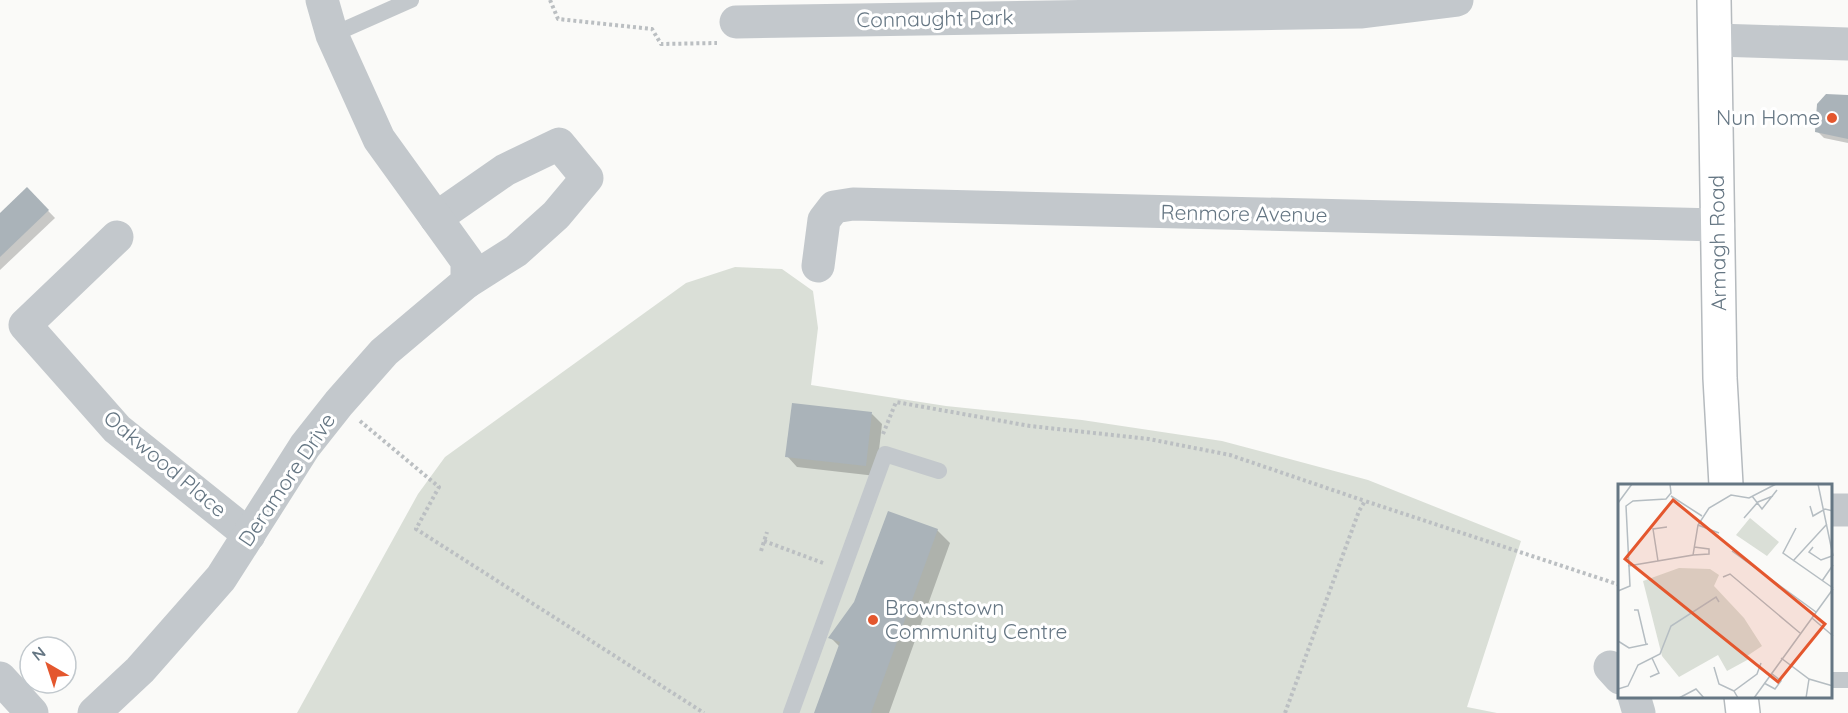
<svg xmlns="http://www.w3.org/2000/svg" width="1848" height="713" viewBox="0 0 1848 713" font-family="Quicksand,sans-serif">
	<rect width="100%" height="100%" fill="#fafaf8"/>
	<!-- green -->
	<path fill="#dadfd7" d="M735 267 782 269 813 291 818 328 811 385 946 406 1082 420 1222 441 1368 480 1521 541 1467 707 1497 713H297L418 494 445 457 686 283Z"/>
	<!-- shadow -->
	<g fill="#0003">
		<path d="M1848 97V143L1824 138 1817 131Z"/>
		<path d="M27 189 55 218 0 270V215Z"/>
		<path d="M872 414 882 424 876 476 797 467 787 456Z"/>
		<path d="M937 530 950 543 889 713H816L840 647 830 637Z"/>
	</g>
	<!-- building -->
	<g fill="#aab3b9">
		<path d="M1826 94 1848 95V139L1815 132 1817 104Z"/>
		<path d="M27 187 49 210 0 257V213Z"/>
		<path d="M792 403 872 412 866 466 785 457Z"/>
		<path d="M888 511 938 529 871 713H814L840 642 828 638 854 602Z"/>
	</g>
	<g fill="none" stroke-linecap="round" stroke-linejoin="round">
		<defs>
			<g id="primary">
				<path d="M1714 0 1720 378 1726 485"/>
				<path d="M1741 696 1743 713"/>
			</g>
		</defs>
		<!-- primary casing -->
		<use href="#primary" stroke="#b5babe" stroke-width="36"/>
		<!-- path -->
		<g stroke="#bbbfc2" stroke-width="4" stroke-dasharray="3 3" stroke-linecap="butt">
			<path d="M550 0 558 19 652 29 661 44 717 43"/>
			<path d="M360 421 439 487 416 529 704 713"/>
			<path d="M883 434 896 402 1030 426 1149 439 1230 455 1365 501"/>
			<path d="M764 541 823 563"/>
			<path d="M761 551 767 532"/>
			<path d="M1285 713 1359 511 1365 501 1620 585"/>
		</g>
		<!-- lane -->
		<g stroke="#c3c8cc" stroke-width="16">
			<path d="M332 35 411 0"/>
			<path d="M1832 680H1848"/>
			<path d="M791 713 885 454 939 471"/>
		</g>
		<!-- street -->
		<g stroke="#c3c8cc" stroke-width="33">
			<path d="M736 22 1360 12 1457 0"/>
			<path d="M1716 40 1848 44"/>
			<path d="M436 218 505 170 559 144 587 178 556 215 516 251 467 282"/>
			<path d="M117 237 25 325 117 429 249 535"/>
			<path d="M818 266 824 220 834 207 853 204 1718 225"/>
			<path d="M1832 510H1848"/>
			<path d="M1610 667 1620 678"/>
			<path d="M0 678 32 713"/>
			<path d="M1634 696 1639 713"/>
			<path d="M94 713 140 670 221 578 305 446 339 403 384 352 467 282V261L379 139 332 35 322 0"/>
		</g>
		<!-- primary -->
		<use href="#primary" stroke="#fff" stroke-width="33"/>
	</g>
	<!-- markers -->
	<g fill="#e4572e" stroke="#fff" stroke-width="2">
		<circle cx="1832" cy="118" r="6"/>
		<circle cx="873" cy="620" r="6"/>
	</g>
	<g text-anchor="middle" stroke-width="6" stroke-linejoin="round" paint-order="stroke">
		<!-- street labels -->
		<g font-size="21" fill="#657683" stroke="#fff">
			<text transform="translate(935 19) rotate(-1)" y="7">Connaught Park</text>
			<text transform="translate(1244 214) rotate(1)" y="7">Renmore Avenue</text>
			<text transform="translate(1718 243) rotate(-91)" y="7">Armagh Road</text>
			<text transform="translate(165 464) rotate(40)" y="7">Oakwood Place</text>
			<text transform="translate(287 480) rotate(-56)" y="7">Deramore Drive</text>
		</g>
		<!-- poi labels -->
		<g font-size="21" fill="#657683" stroke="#fff" text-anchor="end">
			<text x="1820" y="125">Nun Home</text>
			<text x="885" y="615" text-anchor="start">Brownstown<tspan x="885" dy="24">Community Centre</tspan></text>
		</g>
	</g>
	<!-- overview -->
	<g transform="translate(1618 484)">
		<rect width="214" height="214" fill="#fafaf8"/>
		<path d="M132 34 161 58 149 72 118 51ZM61 84 92 85 101 91 96 102 126 134 144 162 129 172 131 175 109 187 100 171 61 193 44 172 25 97Z" fill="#dadfd7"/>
		<path fill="none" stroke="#b5bdc2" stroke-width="1.5" d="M200 0 215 72M53 12 84 32M134 12 144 25 159 6M0 19 14 0M192 22 195 32 207 25 215 27M126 34 140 18 155 12M80 41 101 49M178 44 165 69 215 104M195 63 191 68 203 76 214 72M114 67 198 128M75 71 91 70V65L76 63M40 77 35 45 49 43M175 77 209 40M10 82 75 71 80 41 91 24 113 11 131 14 158 0M105 93 112 90 182 149M204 97 215 81M0 107 12 102 8 22 15 17 48 15 53 9 52 0M16 126H20L28 160M194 134 215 152M0 157 11 164 30 160M163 174 191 195 215 202M96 183 101 200 116 207M32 193 41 189 34 174M146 199 157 205 163 197 153 189M0 205 10 202 20 181 42 170 53 142 98 113 101 118M61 214 78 205 86 214M120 214 116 207 139 190 143 179M136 214 215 105M188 214 191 195"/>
		<path fill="#e4572e" fill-opacity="0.15" stroke="#e4572e" stroke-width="3" d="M55 16 207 140 160 198 7 75Z"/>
		<rect width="214" height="214" fill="none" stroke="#657683" stroke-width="3"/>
	</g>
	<!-- north arrow -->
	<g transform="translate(48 665) rotate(321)"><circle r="28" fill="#ffffff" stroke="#c1c8cd" stroke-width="1.5"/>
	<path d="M0-4.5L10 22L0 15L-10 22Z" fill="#e4572e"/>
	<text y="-9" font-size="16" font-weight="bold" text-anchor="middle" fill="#657683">N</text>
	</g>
</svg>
